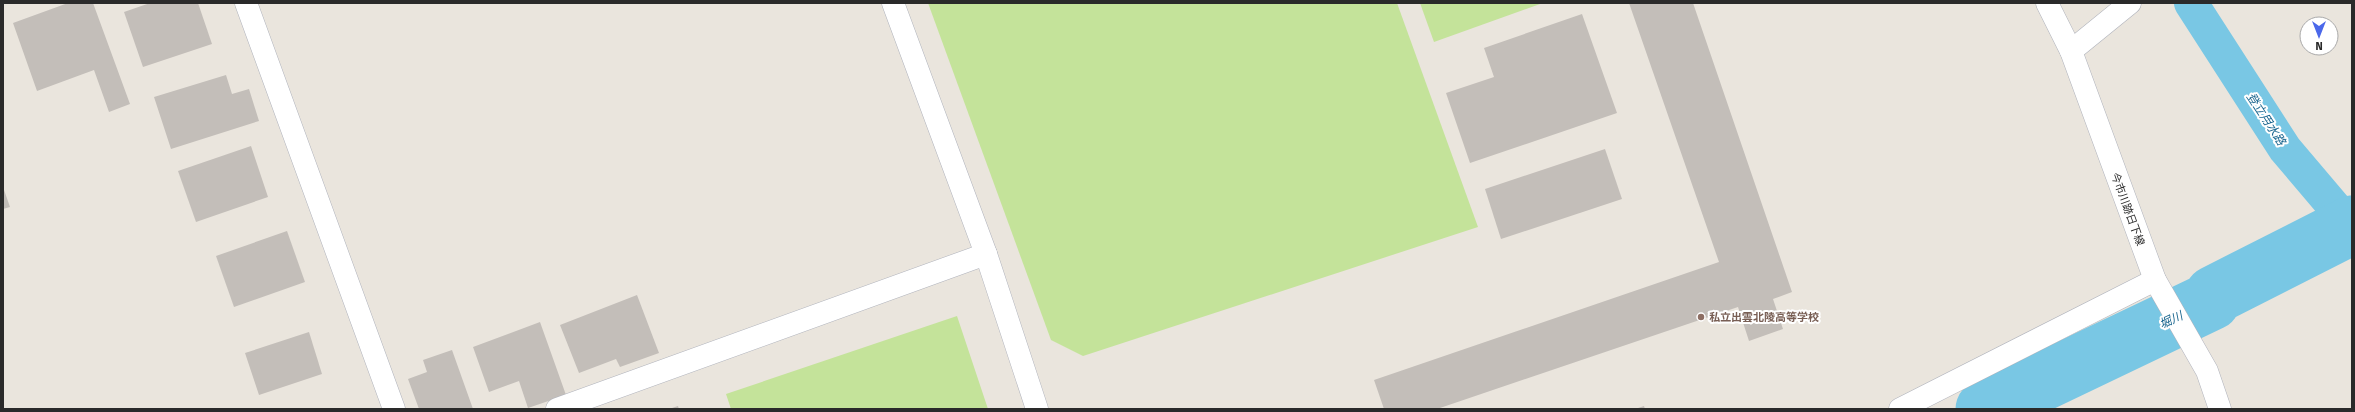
<svg xmlns="http://www.w3.org/2000/svg" width="2355" height="412" viewBox="0 0 2355 412" font-family="'Fira Sans','Noto Sans JP',sans-serif">
	<rect width="100%" height="100%" fill="#eae5dd"/>
	<!-- pitch -->
	<g fill="#c4e39a">
		<path d="M928 3H1397L1478 227 1083 356 1051 340Z"/>
		<path d="M1420 3H1543L1434 42Z"/>
		<path d="M957 316 988 409H731L726 394Z"/>
	</g>
	<g fill="none" stroke-linecap="round" stroke-linejoin="round">
		<!-- canal -->
		<path stroke="#79c7e4" stroke-width="34" d="M2191 3 2285 149 2352 228"/>
		<!-- river -->
		<path stroke="#79c7e4" stroke-width="59" d="M1985 409 2211 301 2214 295 2352 225"/>
	</g>
	<!-- building -->
	<g fill="#c3beb9">
		<path d="M68 3H93L130 104 109 112 94 70 37 91 13 23Z"/>
		<path d="M150 3H198L212 44 143 67 124 12Z"/>
		<path d="M1629 3H1693L1792 292 1773 299 1783 329 1749 341 1738 307 1437 409H1384L1374 380 1719 262Z"/>
		<path d="M1582 14 1617 113 1470 163 1446 93 1494 77 1484 48Z"/>
		<path d="M226 75 232 94 249 89 259 121 171 149 154 97Z"/>
		<path d="M251 146 268 197 196 222 178 171Z"/>
		<path d="M1605 149 1622 199 1501 239 1485 189Z"/>
		<path d="M3 187 10 207 3 209Z"/>
		<path d="M287 231 305 282 234 307 216 256Z"/>
		<path d="M637 295 659 353 620 367 616 359 579 373 560 325Z"/>
		<path d="M540 322 566 395 528 408 519 381 489 392 473 347Z"/>
		<path d="M309 332 322 374 259 395 245 353Z"/>
		<path d="M452 350 473 409H419L408 379 427 372 423 360Z"/>
		<path d="M678 406 679 409H669Z"/>
		<path d="M1644 406 1645 409H1635Z"/>
	</g>
	<g fill="none" stroke-linecap="round" stroke-linejoin="round">
		<defs>
			<g id="minor">
				<path d="M246 3 394 409"/>
				<path d="M893 3 986 254 1037 409"/>
				<path d="M2071 51 2130 3"/>
				<path d="M557 409 986 254"/>
				<path d="M1900 409 2155 280"/>
			</g>
			<path id="tertiary" d="M2047 3 2071 51 2155 280 2207 371 2220 409"/>
		</defs>
		<!-- minor casing -->
		<use href="#minor" stroke="#b0b3bc" stroke-width="23"/>
		<!-- tertiary casing -->
		<use href="#tertiary" stroke="#b0b3bc" stroke-width="23"/>
		<!-- minor -->
		<use href="#minor" stroke="#fff" stroke-width="22"/>
		<!-- tertiary -->
		<use href="#tertiary" stroke="#fff" stroke-width="22"/>
	</g>
	<!-- markers -->
	<circle fill="#8d6e63" stroke="#fff" stroke-width="1.5" cx="1701" cy="317" r="4"/>
	<g text-anchor="middle" stroke-width="4" stroke-linejoin="round" paint-order="stroke">
		<!-- street labels -->
		<g font-size="11" fill="#2a2a2a" stroke="#fff">
			<text transform="translate(2128 209) rotate(70)" y="4">今市川跡日下線</text>
		</g>
		<!-- education labels -->
		<g font-size="11" font-weight="bold" fill="#785e54" stroke="#fff" text-anchor="start">
			<text x="1709" y="321">私立出雲北陵高等学校</text>
		</g>
		<!-- water labels -->
		<g font-size="12" font-style="italic" fill="#19658e" stroke="#fff">
			<text transform="translate(2266 119) rotate(57)" y="4">登立用水路</text>
			<text transform="translate(2171 320) rotate(-25)" y="4">堀川</text>
		</g>
	</g>
	<!-- border -->
	<rect width="2355" height="412" fill="none" stroke="#2a2a2a" stroke-width="8"/>
	<!-- north arrow -->
	<g transform="translate(2319 36) rotate(180)"><circle r="19" fill="#ffffff" stroke="#aaaaaa"/>
	<path d="M0-3L7 15L0 10L-7 15Z" fill="#4b68ea"/>
	<text y="-6" font-size="11" font-weight="bold" text-anchor="middle" fill="#2a2a2a">N</text>
	</g>
</svg>
